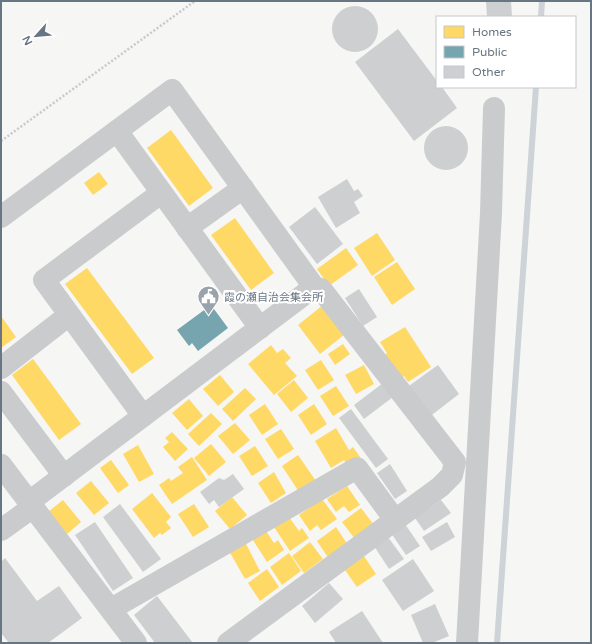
<svg xmlns="http://www.w3.org/2000/svg" width="592" height="644" viewBox="0 0 592 644" font-family="'Varela Round','Noto Sans JP',sans-serif">
	<rect width="100%" height="100%" fill="#f6f6f5"/>
	<!-- homes -->
	<g fill="#ffd966">
		<path d="M171 130 213 188 189 206 147 148Z"/>
		<path d="M99 172 108 184 93 195 84 183Z"/>
		<path d="M235 218 274 273 251 290 211 235Z"/>
		<path d="M377 233 395 260 372 276 354 248Z"/>
		<path d="M346 248 358 265 329 286 317 269Z"/>
		<path d="M397 262 415 289 392 305 374 277Z"/>
		<path d="M87 268 154 358 132 374 65 284Z"/>
		<path d="M323 305 345 334 320 354 298 325Z"/>
		<path d="M1 316 16 337 1 348Z"/>
		<path d="M405 327 431 367 408 382 404 376 399 380 384 356 387 353 380 342Z"/>
		<path d="M343 344 350 354 335 365 328 354Z"/>
		<path d="M271 345 277 353 283 349 291 358 285 363 297 376 274 395 248 364Z"/>
		<path d="M33 359 81 424 59 440 12 375Z"/>
		<path d="M321 360 334 380 318 390 305 370Z"/>
		<path d="M364 365 374 384 356 394 345 375Z"/>
		<path d="M220 375 234 392 218 406 203 389Z"/>
		<path d="M294 380 308 398 291 412 277 394Z"/>
		<path d="M336 386 349 406 333 416 320 396Z"/>
		<path d="M245 388 256 399 233 421 222 409Z"/>
		<path d="M189 399 203 416 187 430 172 413Z"/>
		<path d="M265 404 278 424 262 435 249 415Z"/>
		<path d="M314 404 327 424 311 435 298 415Z"/>
		<path d="M211 413 222 424 199 446 188 434Z"/>
		<path d="M235 423 250 440 233 454 218 436Z"/>
		<path d="M336 428 349 450 353 447 360 457 347 465 344 460 331 468 315 441Z"/>
		<path d="M281 429 294 449 278 459 265 439Z"/>
		<path d="M172 432 188 449 175 461 163 447 169 442 165 438Z"/>
		<path d="M211 444 226 462 209 476 194 458Z"/>
		<path d="M138 445 154 474 139 482 123 454Z"/>
		<path d="M255 446 268 466 252 476 239 456Z"/>
		<path d="M298 455 316 481 299 492 282 466Z"/>
		<path d="M192 457 207 480 172 504 159 485 169 478 171 481 183 473 178 467Z"/>
		<path d="M111 460 129 485 118 493 100 468Z"/>
		<path d="M274 472 286 493 271 503 258 483Z"/>
		<path d="M91 481 109 503 94 515 76 493Z"/>
		<path d="M347 486 360 505 349 512 344 506 336 512 327 499Z"/>
		<path d="M152 493 171 517 166 522 171 528 162 535 160 533 154 538 132 509Z"/>
		<path d="M232 497 247 515 230 529 215 511Z"/>
		<path d="M322 499 337 519 321 530 317 525 310 531 299 515Z"/>
		<path d="M63 500 81 522 67 534 48 512Z"/>
		<path d="M194 504 209 527 193 537 178 514Z"/>
		<path d="M361 508 374 525 355 539 342 522Z"/>
		<path d="M289 517 299 531 302 528 309 538 290 551 274 527Z"/>
		<path d="M336 527 348 545 329 559 317 541Z"/>
		<path d="M264 528 274 543 278 540 284 550 267 562 251 537Z"/>
		<path d="M245 542 260 571 245 579 229 551Z"/>
		<path d="M310 542 323 559 304 573 292 556Z"/>
		<path d="M289 553 301 571 282 585 270 567Z"/>
		<path d="M364 556 376 574 357 587 345 570Z"/>
		<path d="M267 569 279 587 260 601 248 583Z"/>
	</g>
	<!-- public -->
	<path fill="#76a5af" d="M211 305 228 328 198 351 192 343 189 346 177 330Z"/>
	<g fill="none" stroke-linecap="round" stroke-linejoin="round">
		<!-- stream -->
		<g stroke="#cdd3d6" stroke-width="6">
			<path d="M541 17 542 1"/>
			<path d="M497 643 536 87"/>
		</g>
	</g>
	<!-- building -->
	<g fill="#cecfd0">
		<path d="M486 1H511L512 17H487Z"/>
		<circle cx="355" cy="29" r="23"/>
		<path d="M398 29 437 81V87H442L457 108 414 141 355 62Z"/>
		<circle cx="446" cy="148" r="22"/>
		<path d="M347 179 354 191 358 189 363 196 354 202 360 213 336 228 318 197Z"/>
		<path d="M315 207 343 244 317 264 289 227Z"/>
		<path d="M359 289 377 317 363 326 345 298Z"/>
		<path d="M438 365 459 394 428 418 406 388Z"/>
		<path d="M383 383 393 397 364 419 354 405Z"/>
		<path d="M351 409 388 459 376 468 339 418Z"/>
		<path d="M390 464 407 491 395 499 377 473Z"/>
		<path d="M233 474 244 489 219 507 214 500 209 504 200 492 219 478 224 480Z"/>
		<path d="M441 500 451 513 424 531 415 518Z"/>
		<path d="M120 504 161 559 143 572 103 517Z"/>
		<path d="M95 522 133 578 113 591 75 535Z"/>
		<path d="M447 522 455 537 431 551 422 537Z"/>
		<path d="M405 524 420 546 406 555 391 533Z"/>
		<path d="M388 537 404 559 389 569 374 546Z"/>
		<path d="M5 558 37 601 59 586 82 618 48 643H9L1 633V562Z"/>
		<path d="M413 559 434 591 403 611 382 580Z"/>
		<path d="M329 583 343 599 315 623 302 606Z"/>
		<path d="M157 596 193 643H155L134 615Z"/>
		<path d="M435 604 449 636 432 643H423L411 615Z"/>
		<path d="M362 611 383 643H336L329 632Z"/>
	</g>
	<g fill="none" stroke-linecap="round" stroke-linejoin="round">
		<!-- path -->
		<path stroke="#c8c9ca" stroke-width="2.5" stroke-dasharray="2 2" stroke-linecap="butt" d="M1 141 195 1"/>
		<!-- minor -->
		<g stroke="#cacbcc" stroke-width="22">
			<path d="M117 131 260 328"/>
			<path d="M1 217 172 90 314 287 321 289 455 462 452 475 440 487 228 643"/>
			<path d="M187 228 243 188"/>
			<path d="M1 368 69 315"/>
			<path d="M1 392 64 476"/>
			<path d="M143 416 44 280 161 193"/>
			<path d="M1 465 136 643"/>
			<path d="M29 502 314 287"/>
			<path d="M1 530 33 507"/>
			<path d="M111 609 357 468 395 520"/>
			<path d="M467 643 491 213 494 108"/>
		</g>
	</g>
	<!-- icons -->
	<defs>
		<symbol id="civic-pin" viewBox="-11 -11 22 30"><path d="M0 17L-7.5 6A9.5 9.5 0 1 1 7.5 6Z" fill="#9aa2ab" stroke="#fff"/><path d="M-.6-6.5H3V-4.5H.6V-3L4-1V1h2V6H-6V1h2V-1L-.6-3ZM-1.2 2.5V6h2.4V2.5Z" fill="#fff"/></symbol>
	</defs>
	<g fill-rule="evenodd">
		<use href="#civic-pin" x="196" y="284" width="25" height="34"/>
	</g>
	<g text-anchor="middle" stroke-width="4" stroke-linejoin="round" paint-order="stroke">
		<!-- poi labels -->
		<g font-size="11" fill="#687583" stroke="#fff" text-anchor="start">
			<text x="224" y="301">霞の瀬自治会集会所</text>
		</g>
	</g>
	<!-- border -->
	<rect width="592" height="644" fill="none" stroke="#687583" stroke-width="4"/>
	<!-- legend -->
	<rect x="436" y="16" width="140" height="72" fill="#ffffff" stroke="#c3c8cd"/>
	<rect x="444" y="26" width="20" height="12" fill="#ffd966" stroke="#c3c8cd"/>
	<text x="472" y="36" font-size="12" fill="#687583">Homes</text>
	<rect x="444" y="46" width="20" height="12" fill="#76a5af" stroke="#c3c8cd"/>
	<text x="472" y="56" font-size="12" fill="#687583">Public</text>
	<rect x="444" y="66" width="20" height="12" fill="#cecfd0" stroke="#c3c8cd"/>
	<text x="472" y="76" font-size="12" fill="#687583">Other</text>
	<!-- north arrow -->
	<g transform="translate(36 36) rotate(243)" stroke="#ffffff" stroke-width="3" paint-order="stroke">
	<path d="M0-3L7 15L0 10L-7 15Z" fill="#687583"/>
	<text y="-6" font-size="11" font-weight="bold" text-anchor="middle" fill="#687583">N</text>
	</g>
</svg>
